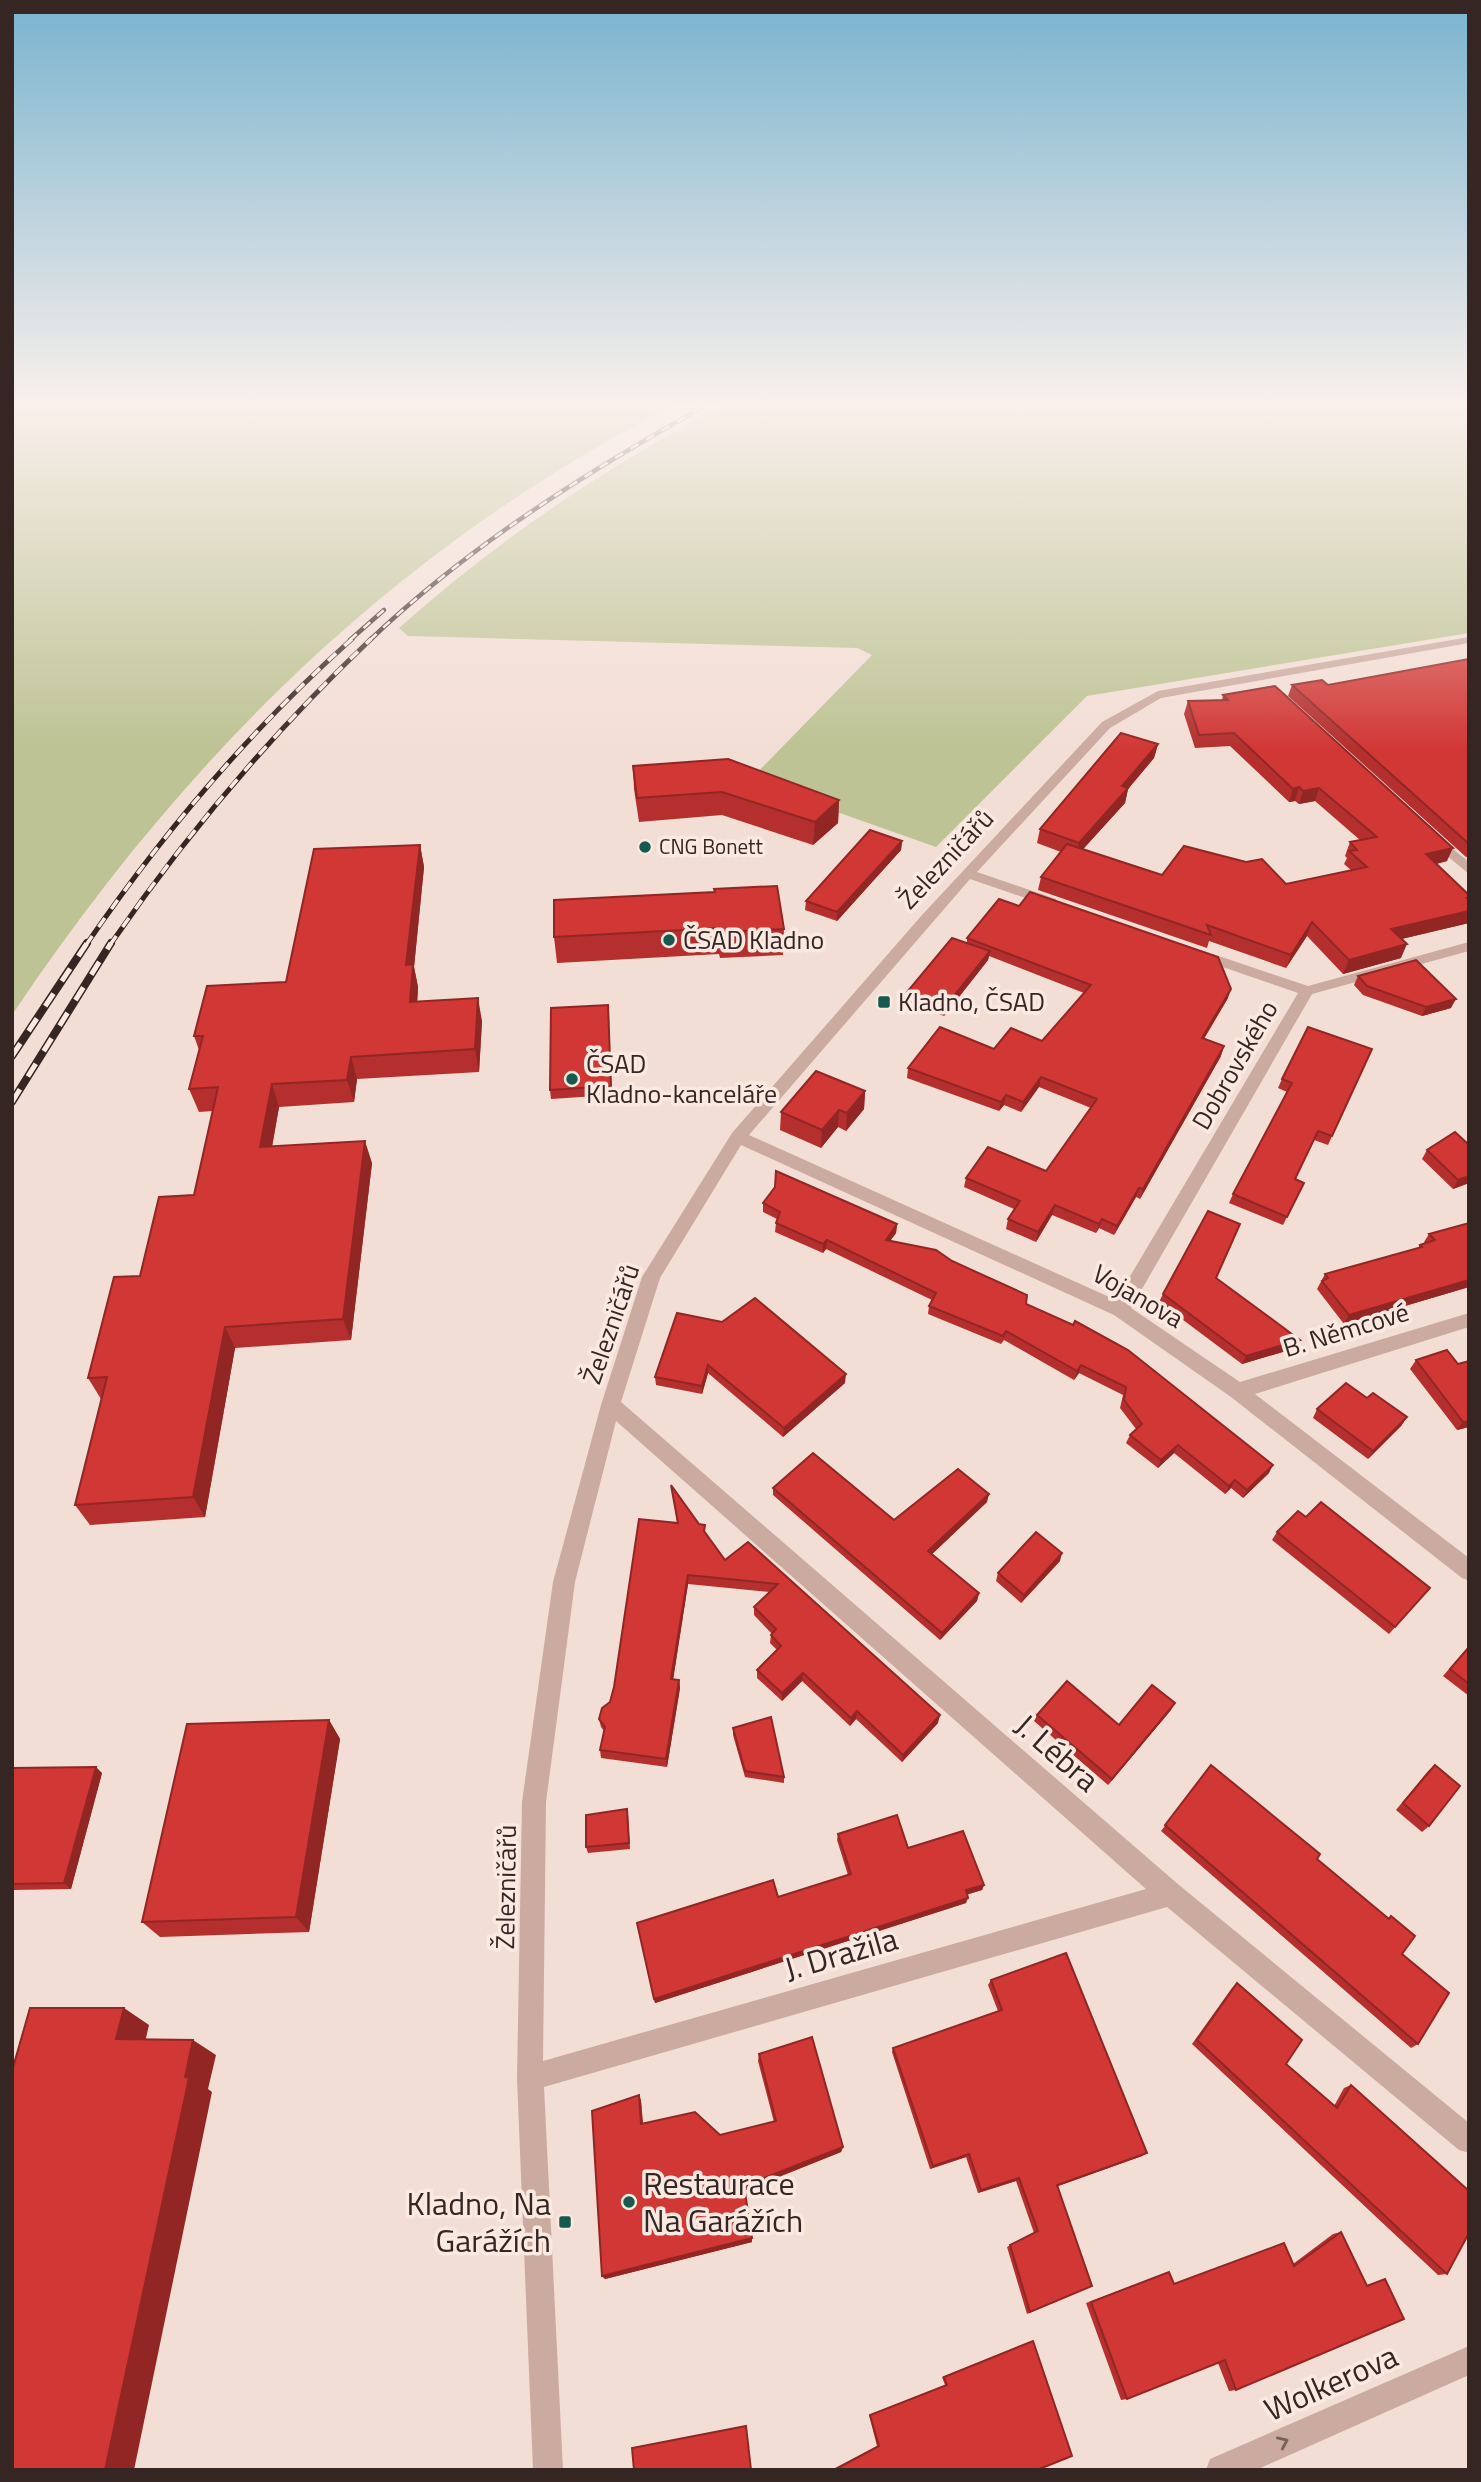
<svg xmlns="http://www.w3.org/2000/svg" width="1481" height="2482" viewBox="0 0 1481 2482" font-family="'Titillium Web',sans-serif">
	<rect width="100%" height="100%" fill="#f3ded5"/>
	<!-- green -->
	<g fill="#bdc394">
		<path d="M12 402H680C399 544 186 755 12 1015Z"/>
		<path d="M730 402H1469V633L1087 696 936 847 749 781 872 655 857 648 408 636 399 628C500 538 610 464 730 402Z"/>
	</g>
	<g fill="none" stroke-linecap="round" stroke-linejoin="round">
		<!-- minor -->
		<g fill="#cbaaa0" fill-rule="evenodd">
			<path d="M1469 637V643L1161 698 1110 728 977 872 1056 899V905H1046L970 879 749 1135 1116 1300 1298 993 1191 956V950H1201L1308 986 1469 942V951L1312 994 1131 1308 1240 1382 1469 1313V1327L1255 1394 1469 1558V1581L1462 1578 1231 1397 1114 1315 741 1145 660 1278 621 1402 1179 1885 1469 2123V2153L1459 2150 1167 1907 544 2087 563 2470H533L517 2078 522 1802 553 1582 601 1405 642 1277 732 1133 922 915 1102 722 1158 691ZM616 1421 1146 1889 543 2061 546 1802 575 1582Z"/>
			<path d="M1433 833 1469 862V874L1428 840V834Z"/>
			<path d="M1469 2346V2375L1256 2470H1206L1210 2459Z"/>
		</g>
		<defs>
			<g id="rail-far2">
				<path d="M350 640 384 610"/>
				<path d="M370 640C472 543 590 470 712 402"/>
			</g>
			<g id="rail-far1">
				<path d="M86 945C162 834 251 729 352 639"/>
				<path d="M110 945C187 833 273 732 371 639"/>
			</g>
			<g id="rail">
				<path d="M12 1056 87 943"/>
				<path d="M12 1102 111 943"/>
			</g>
		</defs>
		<!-- rail-far2 casing -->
		<use href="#rail-far2" stroke="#352624" stroke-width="4.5"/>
		<!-- rail-far1 casing -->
		<use href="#rail-far1" stroke="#352624" stroke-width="5"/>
		<!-- rail casing -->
		<use href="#rail" stroke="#352624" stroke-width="8"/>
		<!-- rail-far2 -->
		<use href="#rail-far2" stroke="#fae9e1" stroke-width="2.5" stroke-dasharray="9" stroke-linecap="butt"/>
		<!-- rail-far1 -->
		<use href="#rail-far1" stroke="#fae9e1" stroke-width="3.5" stroke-dasharray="11" stroke-linecap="butt"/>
		<!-- rail -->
		<use href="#rail" stroke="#fae9e1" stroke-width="5" stroke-dasharray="15" stroke-linecap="butt"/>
	</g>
	<!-- wall -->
	<g fill="#b42f2e">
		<path d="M1469 659V856L1466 857 1288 696 1292 685H1328Z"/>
		<path d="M1223 695 1447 861 1436 864 1469 895V923L1401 939V958L1343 974 1307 936 1286 968 1209 941 1207 948 1038 890 1041 877 1061 852 1037 843 1040 829 1158 744 1154 758 1128 789 1125 803 1083 849 1162 875 1286 884 1351 870 1344 864 1347 858 1345 856 1350 842 1360 840 1315 801 1299 804 1295 801 1289 802 1230 746 1195 748 1184 714 1188 701 1222 700Z"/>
		<path d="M633 766 839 800 838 823 813 845 722 815 639 822 634 789Z"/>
		<path d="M902 841 901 850 837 921 805 910 806 901Z"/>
		<path d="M420 845 424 867 414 967 418 987 417 1002 482 1021 479 1072 357 1079 354 1102 279 1107 272 1146 372 1163 351 1340 235 1348 205 1517 90 1525 75 1505 101 1399 88 1378 140 1276 194 1195 213 1111 199 1112 189 1089 199 1050 194 1036 286 982Z"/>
		<path d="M554 900 784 929 783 955 720 958 719 954 557 963 554 937Z"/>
		<path d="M967 938 1228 998 1204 1039 1221 1056 1140 1199 1136 1197 1114 1235 1099 1228 1096 1233 1052 1215 1036 1242 1006 1229 1008 1219 1014 1209 964 1187 966 1178 1046 1171 1091 1108 1039 1087 1021 1112 1004 1105 999 1111 907 1078 908 1068 994 1049 1042 1041 1084 993 989 956 988 960 944 1016 906 1001 907 992 967 943Z"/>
		<path d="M1358 976 1451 1008 1422 1016 1363 995 1354 985Z"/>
		<path d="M609 1014 611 1095 551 1099 550 1090Z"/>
		<path d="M1372 1049 1328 1145 1314 1140 1295 1180 1304 1183 1283 1225 1229 1203 1233 1194 1287 1092 1278 1088 1282 1079Z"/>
		<path d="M865 1091 864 1109 846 1131 838 1127 821 1148 780 1130 781 1112Z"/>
		<path d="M1469 1145V1183L1453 1189 1422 1159 1427 1150Z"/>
		<path d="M763 1203 897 1224 896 1233 890 1241 952 1261 1026 1304 1269 1473 1243 1498 1231 1488 1225 1494 1174 1453 1158 1468 1126 1443 1130 1435 1136 1429 1120 1408 1123 1395 1079 1373 1074 1380 1004 1340 1001 1344 928 1314 929 1306 932 1300 826 1249 823 1253 775 1232 776 1223 777 1219 763 1212Z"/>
		<path d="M1469 1223V1287L1344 1324 1317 1289 1325 1274 1418 1248 1420 1245 1425 1243 1424 1242 1429 1234Z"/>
		<path d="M1216 1279 1300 1340 1296 1348 1242 1364 1159 1302 1163 1294Z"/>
		<path d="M677 1313 845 1383 783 1437 708 1373 702 1394 656 1385 655 1377Z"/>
		<path d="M1416 1360 1458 1364 1469 1427 1457 1430 1410 1369Z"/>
		<path d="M1367 1398 1407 1417 1401 1426 1368 1459 1313 1418 1317 1409Z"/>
		<path d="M671 1485 699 1524 705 1525V1533L725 1560 748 1542 938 1723 902 1762 856 1719 850 1726 802 1681 782 1701 757 1678V1670L777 1650 770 1643 771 1635 772 1634 754 1615V1607L770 1592 688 1584 673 1679 679 1680 680 1688 667 1767 601 1758 600 1750 604 1731 601 1727 599 1719 610 1702 677 1522Z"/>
		<path d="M773 1488 894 1520 987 1502 932 1554 979 1593 977 1601 940 1640 773 1495Z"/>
		<path d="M1306 1517 1430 1588 1389 1634 1272 1540 1277 1532Z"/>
		<path d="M1060 1561 1021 1603 996 1581 998 1573Z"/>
		<path d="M1469 1646V1696L1443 1676Z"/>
		<path d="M1171 1710 1108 1785 1034 1721 1037 1715 1119 1725Z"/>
		<path d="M329 1720 340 1739 309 1932 160 1937 142 1922Z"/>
		<path d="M733 1728 784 1777V1783L745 1777 733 1735Z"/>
		<path d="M1211 1765 1317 1859 1388 1918 1391 1916 1402 1954 1418 2044 1411 2048 1161 1831Z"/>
		<path d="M1435 1765 1429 1826 1422 1832 1396 1810 1428 1771Z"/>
		<path d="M12 1768 102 1773 71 1889 12 1890Z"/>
		<path d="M628 1815 630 1849 588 1853 586 1847Z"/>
		<path d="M838 1834 908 1848 984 1885 982 1890 967 1894 966 1903 655 2003 637 1923 778 1897 848 1875 837 1840Z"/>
		<path d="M991 1980 1142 2156 1057 2186 1092 2286 1027 2314 1007 2247 1034 2233 1016 2181 978 2193 966 2157 930 2169 892 2052 893 2048 998 2011 988 1985Z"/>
		<path d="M1237 1983 1286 2064 1334 2106 1344 2088 1351 2085 1447 2274 1438 2275 1192 2044 1232 1988Z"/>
		<path d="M759 2054 843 2147 841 2152 744 2191 752 2242 605 2279 602 2276 639 2095 641 2101 643 2123 720 2135 774 2122 758 2061Z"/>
		<path d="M1341 2232 1367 2285 1385 2279 1236 2390 1229 2391 1218 2363 1127 2399 1121 2400 1086 2303 1169 2272 1174 2284 1293 2264 1333 2234Z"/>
		<path d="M1030 2342 1037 2470H835V2468L877 2446 869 2415 945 2385 942 2377Z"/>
	</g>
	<!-- shaded-wall -->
	<g fill="#922625">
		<path d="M1158 744 1154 758 1128 789 1125 803 1076 857 1079 843 1122 786Z"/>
		<path d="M1299 787 1295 801 1289 802 1293 789Z"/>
		<path d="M1319 788 1315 801 1299 804 1303 791Z"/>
		<path d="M839 800 838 823 813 845 815 822Z"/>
		<path d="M902 841 901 850 837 921V912Z"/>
		<path d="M420 845 424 867 414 967 418 987 416 1025 410 1002 406 965Z"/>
		<path d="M1453 848 1447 861 1420 868 1426 854Z"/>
		<path d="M1469 911V923L1385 943 1391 929Z"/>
		<path d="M1312 922 1307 936 1286 968 1291 955Z"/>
		<path d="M1407 944 1401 958 1343 974 1349 960Z"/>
		<path d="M990 951 988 960 944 1016 945 1007Z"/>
		<path d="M1231 989 1228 998 1198 1048 1202 1038Z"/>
		<path d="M478 998 482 1021 479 1072 475 1049Z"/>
		<path d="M1456 999 1451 1008 1422 1016 1426 1007Z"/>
		<path d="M1224 1046 1221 1056 1140 1199 1143 1189Z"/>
		<path d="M351 1057 357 1079 354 1102 347 1080Z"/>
		<path d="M1041 1077 1039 1087 1021 1112 1023 1102Z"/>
		<path d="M272 1084 279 1107 268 1170 260 1147Z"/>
		<path d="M865 1091 864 1109 846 1131 847 1113Z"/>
		<path d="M1006 1095 1004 1105 999 1111 1001 1102Z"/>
		<path d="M839 1110 838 1127 821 1148 822 1130Z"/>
		<path d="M365 1141 372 1163 351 1340 343 1319Z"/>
		<path d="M1469 1176V1183L1453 1189 1458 1180Z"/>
		<path d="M1139 1188 1136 1197 1114 1235 1117 1226Z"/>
		<path d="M1055 1205 1052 1215 1036 1242 1038 1232Z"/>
		<path d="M1102 1219 1099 1228 1096 1233 1099 1224Z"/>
		<path d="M897 1224 896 1233 885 1248 886 1240Z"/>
		<path d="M827 1240 826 1249 823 1253V1244Z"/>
		<path d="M1469 1280V1287L1344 1324 1349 1315Z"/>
		<path d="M225 1327 235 1348 205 1517 193 1497Z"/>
		<path d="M1300 1340 1296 1348 1242 1364 1246 1356Z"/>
		<path d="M708 1365V1373L702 1394V1386Z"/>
		<path d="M1081 1365 1079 1373 1074 1380 1077 1371Z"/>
		<path d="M846 1374 845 1383 783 1437 784 1428Z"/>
		<path d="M1407 1417 1401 1426 1368 1459 1373 1451Z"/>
		<path d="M1469 1421V1427L1457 1430 1463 1422Z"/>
		<path d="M1178 1445 1174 1453 1158 1468 1161 1460Z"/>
		<path d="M1273 1465 1269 1473 1243 1498 1247 1490Z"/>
		<path d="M1235 1480 1231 1488 1225 1494 1229 1486Z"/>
		<path d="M989 1494 987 1502 927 1559 928 1551Z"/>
		<path d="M1062 1553 1060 1561 1021 1603 1024 1595Z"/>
		<path d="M688 1575V1584L672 1687 671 1679Z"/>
		<path d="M979 1593 977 1601 940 1640 942 1633Z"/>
		<path d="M803 1673 802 1681 782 1701V1693Z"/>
		<path d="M679 1680 680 1688 667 1767 666 1759Z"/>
		<path d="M1175 1703 1171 1710 1108 1785 1112 1779Z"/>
		<path d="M857 1711 856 1719 850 1726 851 1718Z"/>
		<path d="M940 1715 938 1723 902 1762 903 1755Z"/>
		<path d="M329 1720 340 1739 309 1932 296 1917Z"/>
		<path d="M96 1767 102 1773 71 1889 64 1883Z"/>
		<path d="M984 1885 982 1890 963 1896 966 1890Z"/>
		<path d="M968 1898 966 1903 655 2003 654 1999Z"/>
		<path d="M124 2008 149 2025 142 2055 116 2039Z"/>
		<path d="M193 2040 216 2055 208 2089 212 2092 134 2470H105Z"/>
		<path d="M639 2095 641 2101 643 2129 641 2124Z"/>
		<path d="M843 2147 841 2152 743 2191 744 2186Z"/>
		<path d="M1147 2153 1142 2156 1053 2188 1057 2185Z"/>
		<path d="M969 2154 966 2157 930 2169 933 2166Z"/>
		<path d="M1019 2178 1016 2181 978 2193 981 2190Z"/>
		<path d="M752 2238V2242L605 2279 602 2276Z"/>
	</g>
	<!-- building -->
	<g fill="#d13735" stroke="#922625" stroke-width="2">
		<path d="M1469 659V844L1292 685 1322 680 1328 685Z"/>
		<path d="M1275 686 1453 848 1426 854 1469 895V898H1467L1469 900V911L1391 929 1407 944 1349 960 1312 922 1291 955 1207 925 1211 935 1041 877 1067 844 1162 875 1184 846 1246 862 1262 859 1286 884 1367 867 1349 851 1357 850 1350 842 1377 837 1319 788 1303 791 1299 787 1293 789 1234 733 1199 735 1188 701 1228 700 1223 695Z"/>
		<path d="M1121 733 1158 744 1122 786 1128 788 1079 843 1040 829Z"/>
		<path d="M728 759 839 800 815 822 722 792 637 798 633 766Z"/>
		<path d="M870 830 902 841 837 912 806 901Z"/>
		<path d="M420 845 406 965 413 964 410 1002 478 998 475 1049 351 1057 347 1080 272 1084 260 1147 365 1141 343 1319 225 1327 193 1497 75 1505 107 1377 88 1378 114 1277 140 1276 159 1197 194 1195 218 1087 189 1089 203 1036H194L207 986 286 982 314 849Z"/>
		<path d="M777 886 784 929 719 932V928L554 937V900L715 892 714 889Z"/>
		<path d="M1030 892 1218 957 1231 989 1202 1038 1224 1046 1143 1189 1139 1188 1117 1226 1102 1219 1099 1224 1055 1205 1038 1232 1008 1219 1020 1201 966 1178 988 1147 1046 1171 1097 1099 1041 1077 1023 1102 1006 1095 1001 1102 908 1068 940 1027 994 1049 1011 1028 1042 1041 1091 985 967 938 999 899 1019 906Z"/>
		<path d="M952 938 990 951 945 1007 907 992Z"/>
		<path d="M1416 960 1456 999 1426 1007 1367 986 1358 976Z"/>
		<path d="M608 1005 611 1086 550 1090 551 1008Z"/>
		<path d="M1308 1027 1372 1049 1332 1136 1318 1131 1295 1179 1304 1183 1287 1217 1233 1194 1292 1083 1282 1079Z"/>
		<path d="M816 1071 865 1091 847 1113 839 1110 822 1130 781 1112Z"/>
		<path d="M1455 1132 1469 1145V1176L1458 1180 1427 1150Z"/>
		<path d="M776 1171 897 1224 886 1240 936 1250 952 1261 1027 1295 1026 1304 1073 1325 1075 1321 1128 1350 1273 1465 1247 1490 1235 1480 1229 1486 1178 1445 1161 1460 1130 1435 1142 1424 1124 1400 1126 1387 1081 1365 1077 1371 1006 1331 1003 1336 929 1306 936 1293 827 1240 823 1244 776 1223 780 1212 763 1203 775 1187Z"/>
		<path d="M1208 1211 1240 1224 1216 1278 1300 1340 1246 1356 1163 1294Z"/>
		<path d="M1469 1223V1280L1349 1315 1322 1281 1328 1278 1325 1274 1422 1247 1420 1245 1435 1240 1429 1234Z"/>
		<path d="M755 1298 846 1374 784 1428 708 1365 702 1386 655 1377 677 1313 722 1322Z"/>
		<path d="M1447 1350 1458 1364 1469 1361V1421L1463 1422 1416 1360Z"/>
		<path d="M1346 1383 1367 1398 1373 1393 1407 1417 1373 1451 1317 1409Z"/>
		<path d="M813 1453 894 1520 958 1469 989 1494 928 1551 979 1593 942 1633 773 1488Z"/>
		<path d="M671 1485 699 1524 705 1525 704 1531 725 1560 748 1542 940 1715 903 1755 857 1711 851 1718 803 1673 782 1693 757 1670 781 1646 771 1635 776 1629 754 1607 778 1584 688 1575 671 1679 679 1680 666 1759 600 1750 605 1727 599 1719 602 1708 610 1702 614 1687 639 1519 678 1523Z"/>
		<path d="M1321 1502 1430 1588 1395 1627 1277 1532 1298 1511 1306 1517Z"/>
		<path d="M1036 1532 1062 1553 1024 1595 998 1573Z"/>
		<path d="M1469 1647V1684L1450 1669Z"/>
		<path d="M1067 1681 1119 1725 1152 1685 1175 1703 1112 1779 1037 1715Z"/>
		<path d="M771 1717 784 1777 745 1771 733 1728Z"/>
		<path d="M329 1720 296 1917 142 1922 187 1724Z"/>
		<path d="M1211 1765 1320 1854 1317 1859 1389 1919 1391 1916 1415 1936 1402 1954 1449 1993 1418 2044 1165 1825Z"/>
		<path d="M1435 1765 1460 1786 1429 1826 1403 1803Z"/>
		<path d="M96 1767 64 1883 12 1884V1768Z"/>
		<path d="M627 1809 629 1843 586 1847V1815Z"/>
		<path d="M897 1815 908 1848 963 1831 984 1885 966 1890 968 1898 654 1999 637 1923 773 1880 778 1897 851 1874 838 1834Z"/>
		<path d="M1066 1953 1147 2153 1057 2185 1092 2286 1030 2312 1010 2245 1038 2231 1019 2178 981 2190 969 2154 933 2166 893 2048 1002 2010 991 1980Z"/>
		<path d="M1237 1983 1302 2040 1286 2064 1337 2108 1351 2085 1469 2191V2233L1447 2274 1197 2040Z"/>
		<path d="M30 2008H124L116 2039 193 2040 185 2077 189 2078 105 2470H12V2071Z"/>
		<path d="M812 2037 843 2147 744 2186 752 2238 602 2276 592 2111 639 2095 641 2124 695 2112 720 2135 776 2121 759 2054Z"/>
		<path d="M1341 2232 1367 2286 1385 2279 1404 2319 1236 2390 1225 2360 1127 2399 1091 2302 1169 2272 1174 2284 1284 2243 1294 2266Z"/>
		<path d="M1033 2341 1072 2456 1037 2470H836V2469L879 2446 870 2415 947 2385 944 2377Z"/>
		<path d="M746 2426 751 2470H634L632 2448Z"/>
	</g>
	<!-- one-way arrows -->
	<defs><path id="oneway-chevron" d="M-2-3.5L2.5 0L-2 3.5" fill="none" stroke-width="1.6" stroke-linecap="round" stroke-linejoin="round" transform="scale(1.75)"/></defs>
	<use stroke="#78615c" href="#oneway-chevron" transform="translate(1283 2442) rotate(-24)"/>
	<!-- sky -->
	<linearGradient id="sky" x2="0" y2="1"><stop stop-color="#79b3ce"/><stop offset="0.54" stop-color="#faf0ec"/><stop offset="1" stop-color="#faf0ec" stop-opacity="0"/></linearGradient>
	<rect width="1481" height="750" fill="url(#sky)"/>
	<!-- markers -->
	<g fill="#16594f" stroke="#fae9e1" stroke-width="2.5">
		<circle cx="645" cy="847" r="7"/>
		<circle cx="669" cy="940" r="7"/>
		<rect x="877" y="995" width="14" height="14" rx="3.5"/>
		<circle cx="572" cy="1079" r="7"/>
		<circle cx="629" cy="2202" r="7"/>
		<rect x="558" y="2215" width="14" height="14" rx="3.5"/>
	</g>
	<g text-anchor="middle" stroke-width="7" stroke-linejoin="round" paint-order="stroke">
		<!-- far-poi labels -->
		<g font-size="21" fill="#352624" stroke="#fae9e1" text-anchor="start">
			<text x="659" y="854">CNG Bonett</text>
		</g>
		<!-- street labels -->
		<g font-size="26" fill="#352624" stroke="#fae9e1">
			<text transform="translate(946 859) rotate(-47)" y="9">Železničářů</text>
			<text transform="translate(1235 1065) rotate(-60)" y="9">Dobrovského</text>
			<text transform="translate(1138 1296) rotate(30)" y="9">Vojanova</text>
			<text transform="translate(611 1324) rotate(-71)" y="9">Železničářů</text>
			<text transform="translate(1346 1330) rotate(-17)" y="9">B. Němcové</text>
			<text transform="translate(506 1887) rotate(-89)" y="9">Železničářů</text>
		</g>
		<!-- poi labels -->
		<g font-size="26" fill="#352624" stroke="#fae9e1" text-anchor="start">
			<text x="683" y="949">ČSAD Kladno</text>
			<text x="898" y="1011">Kladno, ČSAD</text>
			<text x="586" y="1073">ČSAD<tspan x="586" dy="30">Kladno-kanceláře</tspan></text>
		</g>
		<!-- near-street labels -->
		<g font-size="32" fill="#352624" stroke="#fae9e1">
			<text transform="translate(1057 1753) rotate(41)" y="11">J. Lébra</text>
			<text transform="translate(841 1954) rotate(-16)" y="11">J. Dražila</text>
			<text transform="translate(1331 2383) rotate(-24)" y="11">Wolkerova</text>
		</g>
		<!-- near-poi labels -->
		<g font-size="32" fill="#352624" stroke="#fae9e1" text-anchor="start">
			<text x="643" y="2195">Restaurace<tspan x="643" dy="37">Na Garážích</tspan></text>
			<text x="551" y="2215" text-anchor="end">Kladno, Na<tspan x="551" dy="37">Garážích</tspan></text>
		</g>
	</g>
	<!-- border -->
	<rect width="1481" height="2482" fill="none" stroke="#352624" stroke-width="28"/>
</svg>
